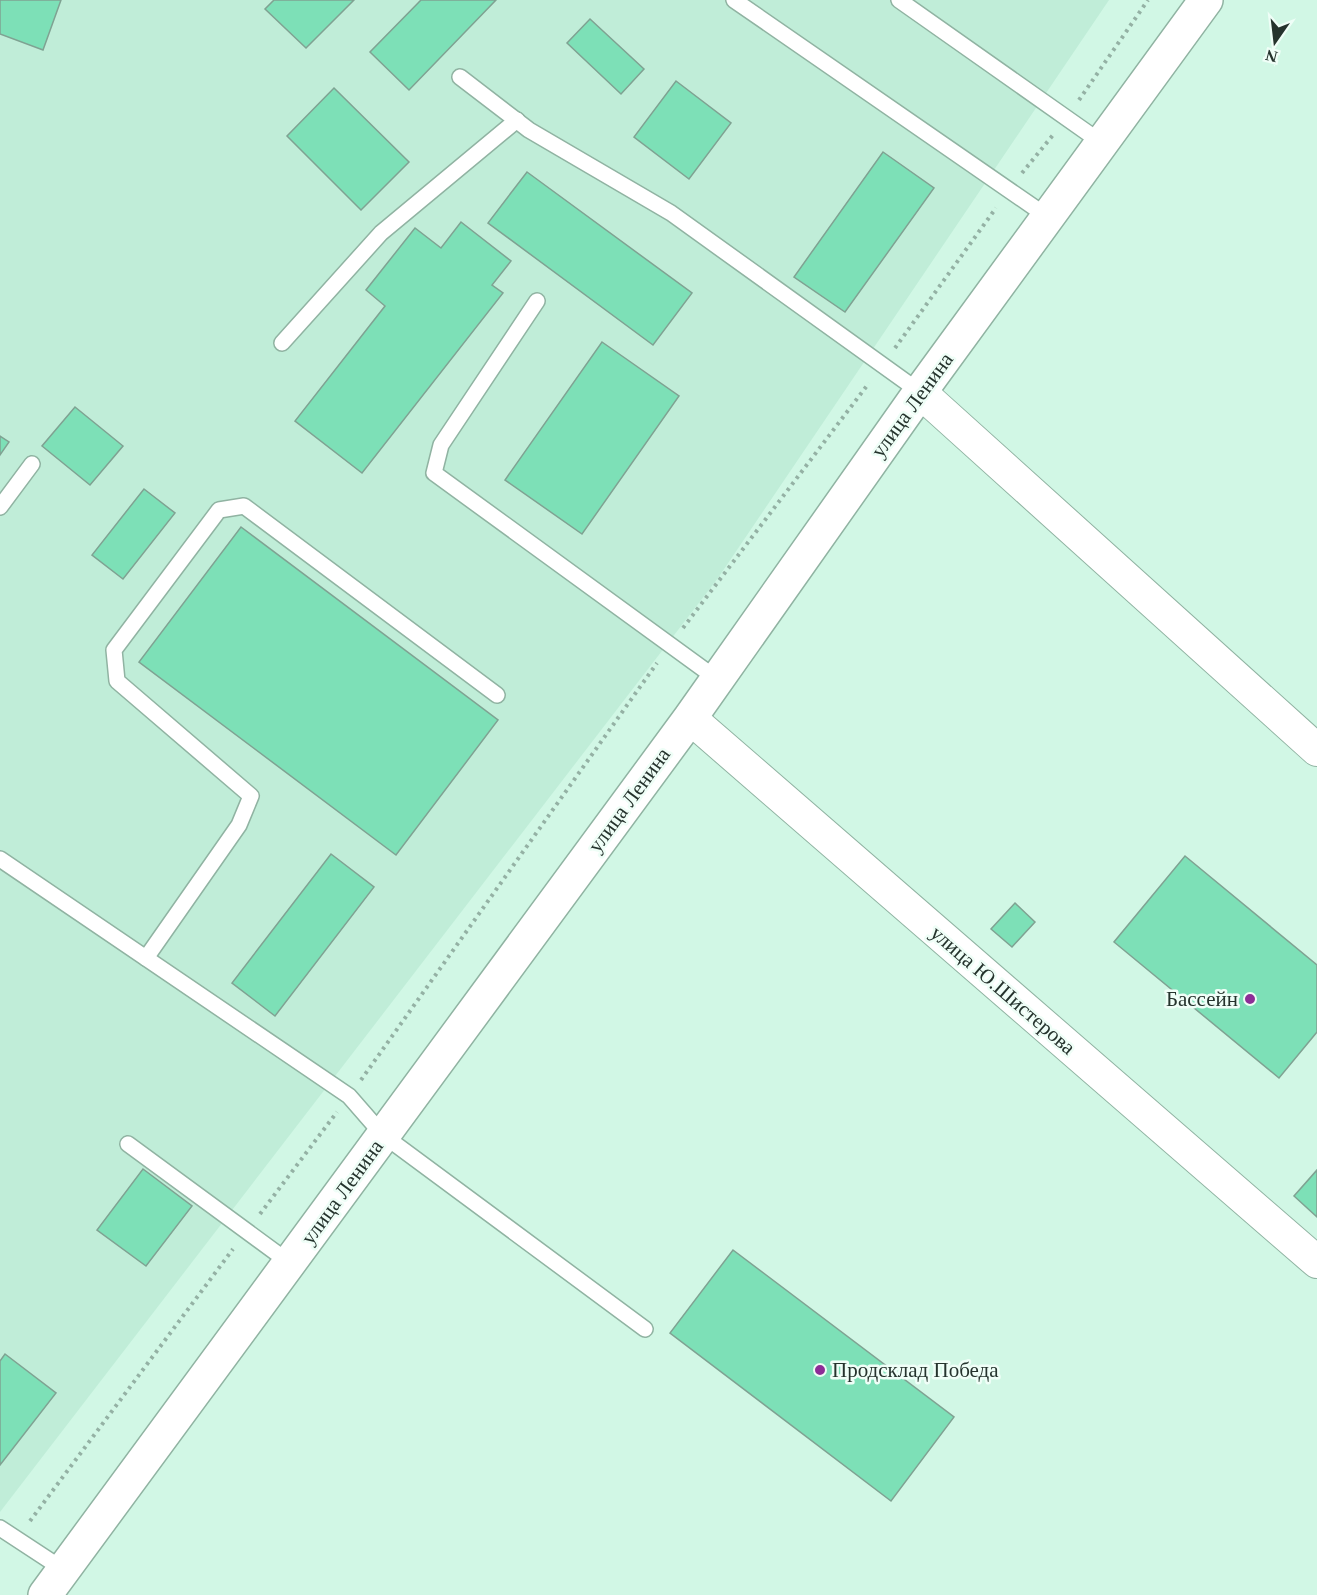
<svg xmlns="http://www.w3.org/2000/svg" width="1317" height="1595" viewBox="0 0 1317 1595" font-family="'Times New Roman',serif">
	<rect width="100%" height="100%" fill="#d1f7e5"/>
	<!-- built -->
	<path fill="#c0edd8" d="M0 0H1109L718 578 0 1512Z"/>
	<!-- building -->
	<g fill="#7de0b7" stroke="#7fa292" stroke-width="1.5">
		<path d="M0 0H61L43 50 0 34Z"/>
		<path d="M274 0H354L306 48 265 9Z"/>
		<path d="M421 0H496L409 90 370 52Z"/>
		<path d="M590 19 644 69 621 94 567 43Z"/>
		<path d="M676 81 731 123 689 179 634 137Z"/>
		<path d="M334 88 409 162 361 210 287 136Z"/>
		<path d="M883 152 934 188 845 312 794 277Z"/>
		<path d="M527 172 692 293 653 345 488 223Z"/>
		<path d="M461 222 511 261 492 285 503 293 362 473 295 421 385 306 366 290 415 228 441 248Z"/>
		<path d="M602 342 679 396 582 534 505 480Z"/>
		<path d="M75 407 123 446 90 485 42 446Z"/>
		<path d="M0 436 9 442 0 455Z"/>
		<path d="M144 489 175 513 123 579 92 555Z"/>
		<path d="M241 527 498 720 396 855 139 662Z"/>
		<path d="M331 854 374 887 275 1016 232 983Z"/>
		<path d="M1185 856 1317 965V1032L1279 1078 1114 942Z"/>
		<path d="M1015 903 1035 922 1012 947 991 929Z"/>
		<path d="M143 1169 192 1206 146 1266 97 1230Z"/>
		<path d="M1317 1170V1217L1294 1196Z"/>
		<path d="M733 1250 954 1417 891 1501 670 1333Z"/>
		<path d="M5 1354 56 1393 0 1465V1361Z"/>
	</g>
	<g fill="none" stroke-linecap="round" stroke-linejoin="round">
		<defs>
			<g id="lane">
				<path d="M734 0 1048 217"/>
				<path d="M899 0 1102 143"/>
				<path d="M460 77 529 130 671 213 920 392"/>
				<path d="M537 301 441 445 434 473 717 679"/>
				<path d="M282 343 381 233 517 120"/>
				<path d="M0 507 32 464"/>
				<path d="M0 859 349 1096 383 1135 645 1329"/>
				<path d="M146 958 239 825 251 796 117 681 114 650 219 510 244 506 497 695"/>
				<path d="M128 1144 290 1263"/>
				<path d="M0 1528 64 1570"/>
			</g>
			<g id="street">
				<path d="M920 392 1317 750"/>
				<path d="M690 718 1317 1262"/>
			</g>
			<path id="secondary" d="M45 1595 690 718 920 392 1206 0"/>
		</defs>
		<!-- lane casing -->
		<use href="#lane" stroke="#90b3a2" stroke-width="18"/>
		<!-- street casing -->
		<use href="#street" stroke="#90b3a2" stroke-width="34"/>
		<!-- secondary casing -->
		<use href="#secondary" stroke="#90b3a2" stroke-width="36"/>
		<!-- path -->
		<g stroke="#94b1a4" stroke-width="4" stroke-dasharray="3 4.5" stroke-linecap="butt">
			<path d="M1079 100 1148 0"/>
			<path d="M1022 173 1053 135"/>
			<path d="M895 348 996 208"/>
			<path d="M683 628 869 383"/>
			<path d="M361 1080 657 663"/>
			<path d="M260 1214 337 1112"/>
			<path d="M30 1521 233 1249"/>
		</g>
		<!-- lane -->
		<use href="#lane" stroke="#fff" stroke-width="15"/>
		<!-- street -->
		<use href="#street" stroke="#fff" stroke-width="32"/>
		<!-- secondary -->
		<use href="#secondary" stroke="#fff" stroke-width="33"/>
	</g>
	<!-- markers -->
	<g fill="#8d2e97" stroke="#effef7" stroke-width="2">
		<circle cx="1250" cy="999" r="6"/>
		<circle cx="820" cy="1370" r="6"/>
	</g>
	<g text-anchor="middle" stroke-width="5" stroke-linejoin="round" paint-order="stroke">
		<!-- street labels -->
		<g font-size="21" fill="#25332d" stroke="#effef7">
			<text transform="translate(912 405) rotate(-54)" y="7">улица Ленина</text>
			<text transform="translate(629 800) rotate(-54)" y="7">улица Ленина</text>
			<text transform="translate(1003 990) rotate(41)" y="7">улица Ю.Шистерова</text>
			<text transform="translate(342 1192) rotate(-54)" y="7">улица Ленина</text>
		</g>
		<!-- poi labels -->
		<g font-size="21" fill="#25332d" stroke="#effef7" text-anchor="end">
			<text x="1238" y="1006">Бассейн</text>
			<text x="832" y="1377" text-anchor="start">Продсклад Победа</text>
		</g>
	</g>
	<!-- north arrow -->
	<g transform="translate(1275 42) rotate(194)" stroke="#effef7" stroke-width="4.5" paint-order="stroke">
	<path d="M0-4.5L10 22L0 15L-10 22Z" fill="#25332d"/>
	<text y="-9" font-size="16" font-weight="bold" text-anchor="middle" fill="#25332d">N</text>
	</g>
</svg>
